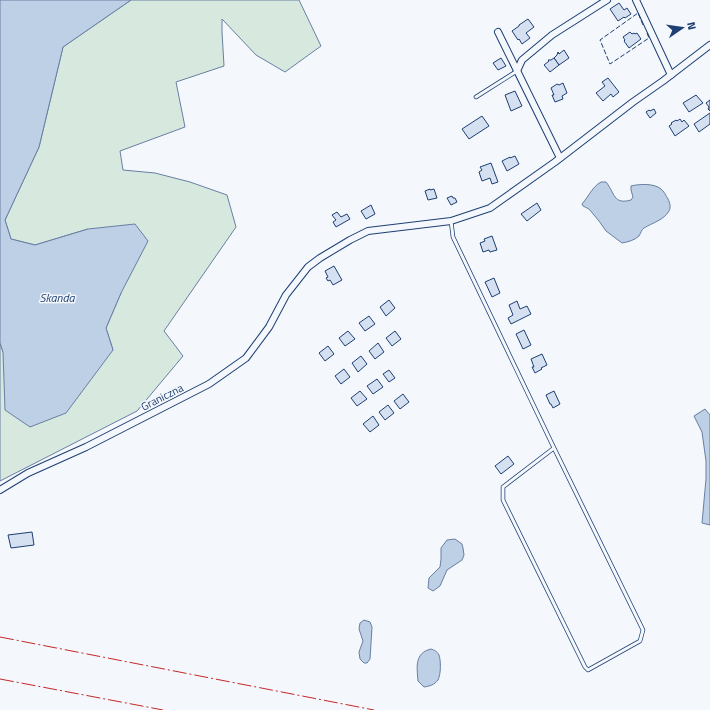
<svg xmlns="http://www.w3.org/2000/svg" width="710" height="710" viewBox="0 0 710 710" font-family="'Titillium Web',sans-serif">
	<rect width="100%" height="100%" fill="#f4f7fb"/>
	<!-- green -->
	<path fill="#d7e8df" stroke="#687fa3" d="M131 0H299L321 46 285 72 256 55 222 19V32L224 66 176 82 185 127 120 151 123 170 155 173 190 182 227 195 236 227 164 331 183 356 137 411 0 481V343L3 352 113 350 106 328 121 293 88 229 35 245 11 239 5 220 39 147 63 47Z"/>
	<!-- water -->
	<g fill="#bed0e5" stroke="#687fa3">
		<path d="M0 0H131L63 47 39 147 5 220 11 239 35 245 88 229 135 224 148 241 121 293 106 328 113 350 66 413 30 427 5 410 3 352 0 343Z"/>
		<path d="M601 182H606C615 193 613 205 631 200L633 197 631 190V186C639 184 654 183 661 189 664 191 666 196 668 199 670 203 671 207 669 211 664 220 652 223 644 228 641 230 641 233 639 236 635 240 628 242 622 243L606 231 599 221 589 209 583 206 582 204C589 196 592 187 601 182Z"/>
		<path d="M705 409 710 415V525L702 523 706 479V461L702 432 694 416Z"/>
		<path d="M455 539 462 544 463 548 464 555 462 560 447 570 440 586 433 591 428 588 429 578 440 567 441 559V548L447 540Z"/>
		<path d="M364 620 370 622 372 627 370 659 367 663H364L360 659 359 652 363 641 359 629 360 623Z"/>
		<path d="M431 649C434 650 437 651 439 655 441 661 441 674 438 680 434 685 430 686 424 687L418 681C417 668 414 653 431 649Z"/>
	</g>
	<!-- building -->
	<g fill="#d5e0f0" stroke="#1d3f73">
		<path d="M619 3 624 10 627 8 631 14 625 18 624 17 618 21 610 9Z"/>
		<path d="M528 19 534 27 526 33 530 38 522 44 519 39 518 40 512 31 519 26V25Z"/>
		<path d="M630 32 632 34 634 33 635 34 637 33 641 39 629 48 624 41 625 40 623 37Z"/>
		<path d="M564 50 569 58 559 65 554 58 557 55 558 52 559 54Z"/>
		<path d="M501 58 506 66 498 70 493 63Z"/>
		<path d="M554 58 559 65 550 72 544 65 549 61 548 60H551Z"/>
		<path d="M608 78 619 92 613 97 611 94 603 101 596 93 605 86 602 82Z"/>
		<path d="M563 83 567 93 562 96 563 99 555 102 552 95H554L551 88 557 84 559 85Z"/>
		<path d="M515 91 522 106 511 111 505 95Z"/>
		<path d="M696 95 703 103 689 112 683 103Z"/>
		<path d="M710 100V111L708 109 709 107 706 103Z"/>
		<path d="M654 109 656 113 650 118 646 112 649 110 650 111Z"/>
		<path d="M710 113V124L699 132 694 124Z"/>
		<path d="M482 116 489 126 469 139 462 129Z"/>
		<path d="M680 119 682 122 684 120 689 126 675 136 669 126 672 124 671 123 676 120 677 121Z"/>
		<path d="M515 156 519 164 507 171 502 161 510 157V158Z"/>
		<path d="M491 163 498 182 492 184 490 178 482 181 479 172 482 170 480 167Z"/>
		<path d="M430 189V190L434 189 437 198 428 200 425 191Z"/>
		<path d="M452 196 453 198H455L457 202 451 205 447 198Z"/>
		<path d="M537 203 541 210 527 221 521 214Z"/>
		<path d="M371 205 375 214 366 219 361 211Z"/>
		<path d="M337 212 341 217 347 214 350 219 336 227 333 222 336 220 332 215Z"/>
		<path d="M492 236 497 250 490 252 489 250 483 252 480 243 485 241 484 239Z"/>
		<path d="M334 266 342 280 333 285 330 280 328 281 326 278 328 277 325 271Z"/>
		<path d="M494 278 500 293 492 297 485 282Z"/>
		<path d="M389 300 395 308 386 316 380 307Z"/>
		<path d="M517 301 520 309 527 306 531 314 511 324 508 318 513 315 509 305Z"/>
		<path d="M369 316 375 324 365 331 359 323Z"/>
		<path d="M524 330 531 345 523 349 516 334Z"/>
		<path d="M348 331 355 339 345 346 339 338Z"/>
		<path d="M395 331 401 339 392 346 386 338Z"/>
		<path d="M378 343 384 352 375 359 369 351Z"/>
		<path d="M328 346 334 354 325 361 319 353Z"/>
		<path d="M542 354 547 365 541 368 542 369 535 373 532 367H534L531 359Z"/>
		<path d="M361 356 367 364 358 372 352 363Z"/>
		<path d="M344 369 350 377 341 384 335 376Z"/>
		<path d="M389 370 395 378 389 382 383 374Z"/>
		<path d="M377 379 383 387 373 394 367 386Z"/>
		<path d="M360 391 367 399 357 406 351 398Z"/>
		<path d="M554 391 560 404 553 408 551 404H550L546 395Z"/>
		<path d="M403 394 409 402 400 409 394 401Z"/>
		<path d="M388 405 394 413 385 420 379 412Z"/>
		<path d="M373 416 379 425 370 432 363 424Z"/>
		<path d="M508 456 514 464 501 474 495 466Z"/>
		<path d="M32 532 34 545 11 548 8 535Z"/>
	</g>
	<g fill="none" stroke-linecap="round" stroke-linejoin="round">
		<defs>
			<g id="service">
				<path d="M476 97 517 71"/>
				<path d="M451 221 453 237 554 448 643 630 640 641 588 670 585 667 503 500V487L554 448"/>
			</g>
			<g id="minor">
				<path d="M636 0 671 75"/>
				<path d="M498 32 560 158"/>
				<path d="M517 71 522 60 552 35 607 0"/>
				<path d="M0 490 28 473 86 447 209 384 246 358 269 327 286 295 308 267 320 258 350 240 368 231 451 221 490 208 555 162 633 102 663 81 710 45"/>
			</g>
		</defs>
		<!-- service casing -->
		<use href="#service" stroke="#1d3f73" stroke-width="4.5"/>
		<!-- minor casing -->
		<use href="#minor" stroke="#1d3f73" stroke-width="8"/>
		<!-- service -->
		<use href="#service" stroke="#f4f7fb" stroke-width="3"/>
		<!-- minor -->
		<use href="#minor" stroke="#f4f7fb" stroke-width="6"/>
		<!-- fence -->
		<path stroke="#1d3f73" stroke-width="1" stroke-dasharray="5 2" stroke-linecap="butt" d="M643 25 638 13 600 40 610 64 649 38 647 33"/>
		<!-- power -->
		<g stroke="#c62828" stroke-width="1" stroke-dasharray="14 3 2 3" stroke-linecap="butt">
			<path d="M0 637 374 710"/>
			<path d="M0 679 163 710"/>
		</g>
	</g>
	<g text-anchor="middle" stroke-width="3" stroke-linejoin="round" paint-order="stroke">
		<!-- street labels -->
		<g font-size="11" fill="#1d3f73" stroke="#f4f7fb">
			<text transform="translate(162 397) rotate(-27)" y="4">Graniczna</text>
		</g>
		<!-- water labels -->
		<g font-size="12" font-style="italic" fill="#1d3f73" stroke="#f4f7fb">
			<text x="57" y="302">Skanda</text>
		</g>
	</g>
	<!-- north arrow -->
	<g transform="translate(682 28) rotate(77)" stroke="#f4f7fb" stroke-width="3" paint-order="stroke">
	<path d="M0-3L7 15L0 10L-7 15Z" fill="#1d3f73"/>
	<text y="-6" font-size="11" font-weight="bold" text-anchor="middle" fill="#1d3f73">N</text>
	</g>
</svg>
